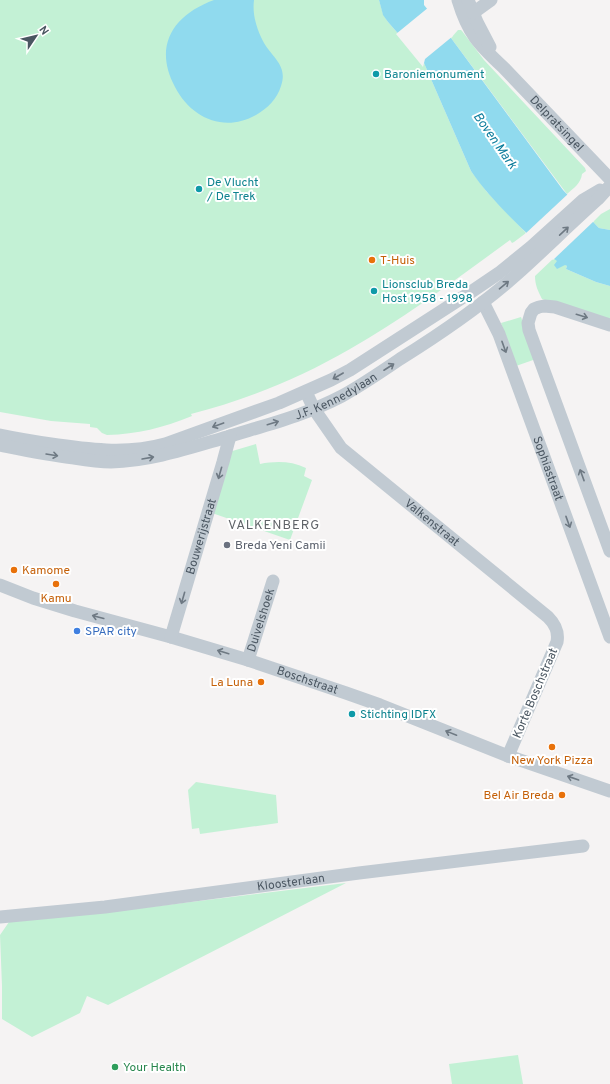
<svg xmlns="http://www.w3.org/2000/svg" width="610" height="1084" viewBox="0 0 610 1084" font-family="Overpass,sans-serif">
	<rect width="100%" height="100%" fill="#f5f3f3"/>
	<!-- green -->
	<g fill="#c3f1d5">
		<path d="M0 0H379L383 14 388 22 424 63 471 171 487 192 526 233 514 242 512 243 510 240C458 278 406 317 350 349 300 378 246 400 191 414L192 416C162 428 138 434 107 435L102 433 97 428 90 427V424L51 421 0 412Z"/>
		<path d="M458 30H461L462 31 484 60 585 168 586 171 582 174C581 183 574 188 567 194L451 38Z"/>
		<path d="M610 209V230L599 228 593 222 601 214Z"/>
		<path d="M554 258 567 266 566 269 596 282 610 286V319L542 299C538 291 535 285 535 276Z"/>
		<path d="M521 317 536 359 516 366 501 323Z"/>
		<path d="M256 444 260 464C276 461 291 461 306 468L304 476 312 480 290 540 212 513 229 452Z"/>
		<path d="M196 782 276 795 278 823 200 834 199 828 192 829 188 790Z"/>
		<path d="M346 883 108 1005 87 996 80 1013 32 1037 2 1019V986L0 935 9 922 117 911Z"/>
		<path d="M518 1055 523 1084H452L449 1064Z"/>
	</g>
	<!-- water -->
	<g fill="#90daee">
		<path d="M214 0H254C252 15 257 30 264 43 273 58 288 66 281 86 277 99 268 108 256 115 224 133 191 118 175 87 153 46 173 15 214 0Z"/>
		<path d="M379 0H424V5L451 38 563 190 596 225 599 228 610 230V286L596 282 566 269 567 266 565 265 557 269 554 265 557 261C549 255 542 247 534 240 512 219 488 196 471 171L424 63 388 22 383 15Z"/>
	</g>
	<!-- pier -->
	<g fill="#f5f3f3">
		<path d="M429 7 453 36 425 59 423 67 396 34Z"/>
		<path d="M569 193 594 221 553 260 525 234Z"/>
	</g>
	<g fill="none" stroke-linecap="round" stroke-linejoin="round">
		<!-- minor -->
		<g stroke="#c1cad2" stroke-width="13">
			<path id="s1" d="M458 0C468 33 478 44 503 67L610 179"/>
			<path d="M468 0 477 22 490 47"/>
			<path d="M473 13 491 0"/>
			<path id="s2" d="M483 302 499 334 610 637"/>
			<path d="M610 325 555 307 544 306 539 307 534 309 531 313 528 323 529 330 610 551"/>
			<path id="s3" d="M306 392 314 409 341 448 548 617C555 624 559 631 557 642L508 756"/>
			<path d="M0 435C19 439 38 442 58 445 94 450 129 454 165 444L279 403 331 380 350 370 468 294 499 273 531 247 583 200 600 190"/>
			<path id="s4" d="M0 445C25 450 49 455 74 458 86 460 99 462 111 462 151 461 189 448 227 437 266 425 306 415 342 396 362 385 381 372 400 359 440 334 480 307 516 275 544 250 570 224 598 199L610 186"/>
			<path id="s5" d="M0 585 33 598 75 611 171 637 248 660 346 693 380 705 508 756 610 791"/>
			<path id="s6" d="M171 637 223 462 230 436"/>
			<path id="s7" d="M248 660 273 581"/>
			<path id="s8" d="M0 917 105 907 359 873 583 846"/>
		</g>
	</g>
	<!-- one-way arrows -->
	<defs><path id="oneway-shaft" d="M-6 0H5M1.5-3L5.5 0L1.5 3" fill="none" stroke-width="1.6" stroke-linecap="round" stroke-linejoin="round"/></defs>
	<g stroke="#6e7983">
		<use href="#oneway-shaft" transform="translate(564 231) rotate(-43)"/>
		<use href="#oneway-shaft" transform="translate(504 285) rotate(-40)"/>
		<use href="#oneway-shaft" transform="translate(582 316) rotate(17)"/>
		<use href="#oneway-shaft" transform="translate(504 347) rotate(70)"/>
		<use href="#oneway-shaft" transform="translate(389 367) rotate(-33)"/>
		<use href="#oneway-shaft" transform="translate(338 376) rotate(150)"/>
		<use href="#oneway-shaft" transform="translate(273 423) rotate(-17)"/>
		<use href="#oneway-shaft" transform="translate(218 425) rotate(160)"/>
		<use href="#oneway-shaft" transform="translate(52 455) rotate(9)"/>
		<use href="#oneway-shaft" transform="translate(148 458) rotate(-10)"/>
		<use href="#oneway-shaft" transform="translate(220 473) rotate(106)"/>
		<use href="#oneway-shaft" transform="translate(582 475) rotate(-110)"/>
		<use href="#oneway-shaft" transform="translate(568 522) rotate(70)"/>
		<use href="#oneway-shaft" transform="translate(183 598) rotate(106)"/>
		<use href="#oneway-shaft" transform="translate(98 617) rotate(-165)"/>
		<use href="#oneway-shaft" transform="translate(223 652) rotate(-163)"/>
		<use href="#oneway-shaft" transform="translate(451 733) rotate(-158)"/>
		<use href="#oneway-shaft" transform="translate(573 778) rotate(-161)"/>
	</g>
	<!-- markers -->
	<g fill="#0f9aa8" stroke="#fff" stroke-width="1.5">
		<circle cx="376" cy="74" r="4"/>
		<circle cx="199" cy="189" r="4"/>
		<circle cx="374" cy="291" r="4"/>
		<circle cx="352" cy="714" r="4"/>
	</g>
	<g fill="#e8710a" stroke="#fff" stroke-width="1.5">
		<circle cx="372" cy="260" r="4"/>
		<circle cx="14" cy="570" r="4"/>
		<circle cx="56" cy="584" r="4"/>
		<circle cx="261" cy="682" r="4"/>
		<circle cx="552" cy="747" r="4"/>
		<circle cx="562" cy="795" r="4"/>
	</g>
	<circle fill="#6b7280" stroke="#fff" stroke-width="1.5" cx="227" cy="545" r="4"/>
	<circle fill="#3f7fe0" stroke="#fff" stroke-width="1.5" cx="77" cy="631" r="4"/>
	<circle fill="#2e9e5b" stroke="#fff" stroke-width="1.5" cx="115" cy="1067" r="4"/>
	<g text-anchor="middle" stroke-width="4" stroke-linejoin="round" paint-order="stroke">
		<!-- culture labels -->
		<g font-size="12" fill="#0d838f" stroke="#fff" text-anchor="start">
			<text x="384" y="78">Baroniemonument</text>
			<text x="207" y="186">De Vlucht<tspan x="207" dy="14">/ De Trek</tspan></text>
			<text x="382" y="288">Lionsclub Breda<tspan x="382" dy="14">Host 1958 - 1998</tspan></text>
			<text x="360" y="718">Stichting IDFX</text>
		</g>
		<!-- street labels -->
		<g font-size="12" fill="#4a5661" stroke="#fff">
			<text dy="4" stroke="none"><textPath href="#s1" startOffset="160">Delpratsingel</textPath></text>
			<text dy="4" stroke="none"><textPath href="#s4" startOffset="348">J.F. Kennedylaan</textPath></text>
			<text dy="4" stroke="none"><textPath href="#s2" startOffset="179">Sophiastraat</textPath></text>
			<text dy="4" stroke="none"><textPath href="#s3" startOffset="184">Valkenstraat</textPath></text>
			<text dy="4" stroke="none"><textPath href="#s6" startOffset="105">Bouwerijstraat</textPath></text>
			<text dy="4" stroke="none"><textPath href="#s7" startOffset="42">Duivelshoek</textPath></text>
			<text dy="4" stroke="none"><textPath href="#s5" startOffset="322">Boschstraat</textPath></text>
			<text transform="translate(535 693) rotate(-67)" y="4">Korte Boschstraat</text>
			<text dy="4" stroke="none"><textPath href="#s8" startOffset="293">Kloosterlaan</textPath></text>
		</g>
		<!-- food labels -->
		<g font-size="12" fill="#c56008" stroke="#fff" text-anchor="start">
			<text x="380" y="264">T-Huis</text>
			<text x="22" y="574">Kamome</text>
			<text x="56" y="602" text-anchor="middle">Kamu</text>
			<text x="253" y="686" text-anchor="end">La Luna</text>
			<text x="552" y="764" text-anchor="middle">New York Pizza</text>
			<text x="554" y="799" text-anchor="end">Bel Air Breda</text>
		</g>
		<!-- worship labels -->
		<g font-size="12" fill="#5b616d" stroke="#fff" text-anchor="start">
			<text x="235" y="549">Breda Yeni Camii</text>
		</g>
		<!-- shop labels -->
		<g font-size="12" fill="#366cbe" stroke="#fff" text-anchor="start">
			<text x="85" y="635">SPAR city</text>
		</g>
		<!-- leisure labels -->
		<g font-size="12" fill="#27864d" stroke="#fff" text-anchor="start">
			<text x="123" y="1071">Your Health</text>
		</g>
		<!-- water labels -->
		<g font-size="13" font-style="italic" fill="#0c7c9b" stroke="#fff">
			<text transform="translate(496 140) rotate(55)" y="5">Boven Mark</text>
		</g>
		<!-- neighbourhood labels -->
		<g font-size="13" letter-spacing="1" fill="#5f6368" stroke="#fff">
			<text x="274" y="529">VALKENBERG</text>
		</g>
	</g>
	<!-- north arrow -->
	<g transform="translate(36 36) rotate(55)" stroke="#ffffff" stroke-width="3" paint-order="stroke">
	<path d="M0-3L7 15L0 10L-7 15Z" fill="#4a5661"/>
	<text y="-6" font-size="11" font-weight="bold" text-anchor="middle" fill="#4a5661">N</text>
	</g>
</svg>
